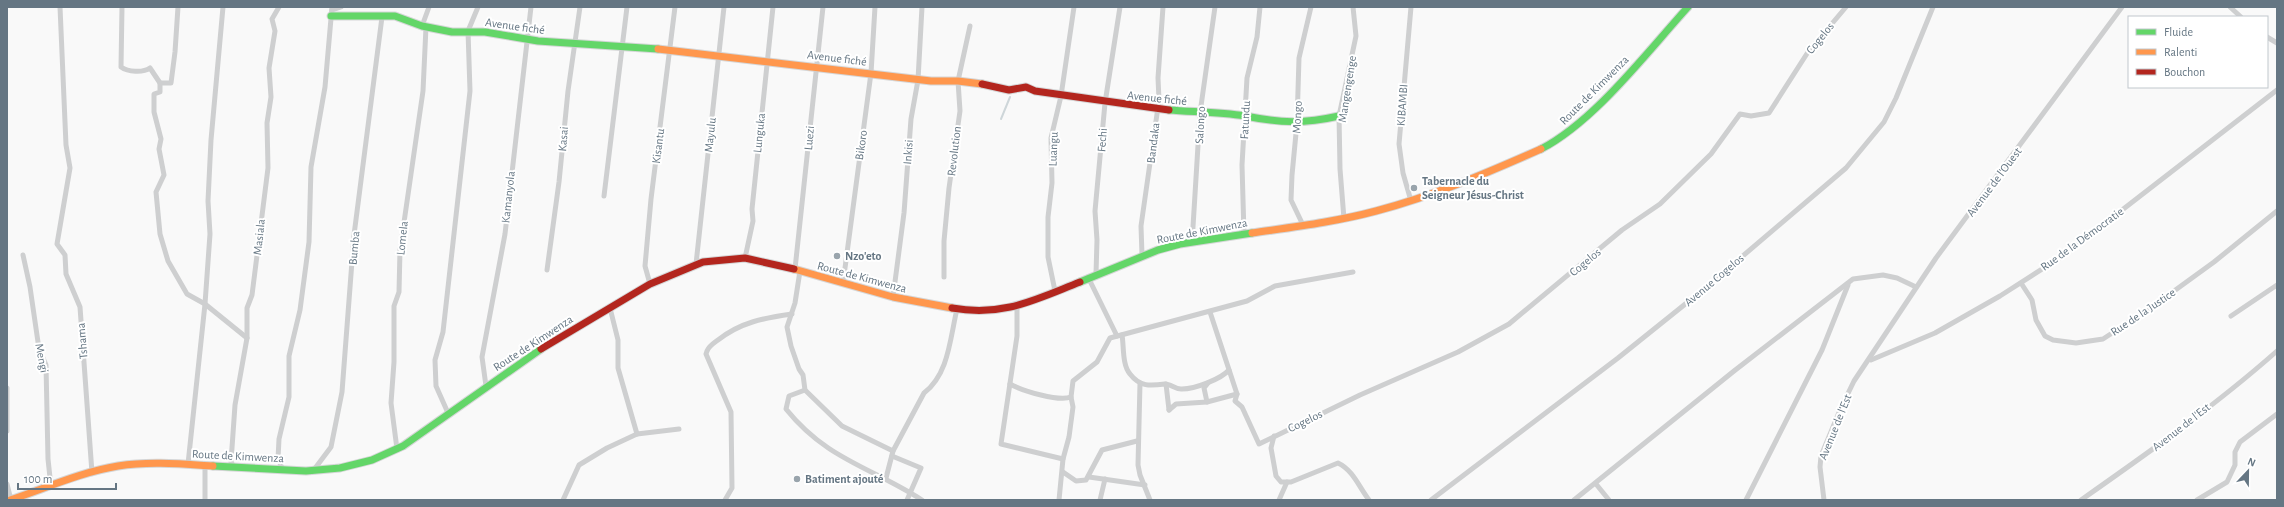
<svg xmlns="http://www.w3.org/2000/svg" width="2284" height="507" viewBox="0 0 2284 507" font-family="'Alegreya Sans',sans-serif">
	<rect width="100%" height="100%" fill="#f9f9f9"/>
	<g fill="none" stroke-linecap="round" stroke-linejoin="round">
		<!-- stream -->
		<path stroke="#ced6d9" stroke-width="2" d="M1001 119 1010 97"/>
		<defs>
			<g id="fast">
				<path d="M331 16H395L422 26 452 32H485L538 41 658 49"/>
				<path d="M1169 110C1194 112 1220 112 1245 116 1281 123 1303 124 1339 116"/>
				<path d="M1541 149C1595 121 1647 52 1688 7"/>
				<path d="M1080 282 1158 250 1180 244 1252 233"/>
				<path d="M213 466 306 471 340 468 372 460 403 446 541 349"/>
			</g>
			<g id="slow">
				<path d="M658 49 931 81H958L982 84"/>
				<path d="M1252 233C1293 227 1335 222 1376 211 1433 196 1487 173 1541 149"/>
				<path d="M794 269 893 297 952 308"/>
				<path d="M10 500C46 488 81 472 118 466 149 461 182 464 213 466"/>
			</g>
			<g id="jam">
				<path d="M982 84 1009 90 1026 87 1035 91 1169 110"/>
				<path d="M952 308C1003 317 1034 300 1080 282"/>
				<path d="M541 349 650 284 703 262 745 258 794 269"/>
			</g>
		</defs>
		<!-- fast casing -->
		<use href="#fast" stroke="#d5d6d7" stroke-width="9"/>
		<!-- slow casing -->
		<use href="#slow" stroke="#d5d6d7" stroke-width="9"/>
		<!-- jam casing -->
		<use href="#jam" stroke="#d5d6d7" stroke-width="9"/>
		<!-- street -->
		<g stroke="#cecfd0" stroke-width="5">
			<path d="M60 7 66 145 70 168 57 244 65 255 66 274 80 307 92 473"/>
			<path d="M122 7 121 67C128 72 143 73 150 68L160 83"/>
			<path d="M178 7 175 52 171 83H160V92L154 94V112L161 139 159 149 164 175 156 192 160 234 168 261 187 294 205 304 247 338"/>
			<path d="M2230 7 2241 17"/>
			<path d="M332 10 341 7"/>
			<path d="M422 26 429 7"/>
			<path d="M2267 37 2277 43"/>
			<path d="M604 196 627 7"/>
			<path d="M1411 201 1403 173 1399 144 1411 7"/>
			<path d="M1344 219 1340 169 1339 116 1356 36 1353 7"/>
			<path d="M1303 225 1291 200 1292 175 1297 123 1299 58 1311 7"/>
			<path d="M1244 234 1242 165 1247 78 1257 37 1260 7"/>
			<path d="M1192 243 1200 113 1215 7"/>
			<path d="M23 255 30 287 39 349 46 365 48 459 51 487"/>
			<path d="M1142 255 1141 226 1159 100 1158 78 1163 7"/>
			<path d="M745 258 753 221 752 209 773 7"/>
			<path d="M696 264 724 7"/>
			<path d="M795 269 823 7"/>
			<path d="M547 270 559 182 568 91 580 7"/>
			<path d="M800 271 795 303 787 327 791 346 799 369 803 375 805 390 842 426 893 451"/>
			<path d="M1096 274 1097 240 1095 211 1105 103 1120 7"/>
			<path d="M944 277V241L949 188 960 111 958 81 970 26"/>
			<path d="M1088 277 1117 336"/>
			<path d="M843 283 871 73 875 7"/>
			<path d="M2021 283 2032 300 2036 320 2045 336 2053 340 2076 343 2103 339 2152 307 2214 262 2277 211"/>
			<path d="M650 284 645 266 651 199 675 7"/>
			<path d="M1055 291 1048 257V217L1052 183 1051 138 1061 96 1074 7"/>
			<path d="M893 297 904 213 911 119 918 80 922 7"/>
			<path d="M1017 307V336L1001 444 1063 459"/>
			<path d="M610 308 618 340V368L637 434"/>
			<path d="M1210 312 1237 394 1235 401 1242 407 1259 444 1360 395 1458 352 1509 324 1622 230 1660 204 1711 154 1740 114 1751 116 1769 113 1808 52 1846 7"/>
			<path d="M2231 316 2277 285"/>
			<path d="M1122 335C1124 346 1122 365 1130 374 1140 387 1150 386 1165 384 1171 384 1176 390 1182 389 1195 389 1221 379 1229 370"/>
			<path d="M1871 360 1935 333 2000 296 2064 255 2277 90"/>
			<path d="M1140 383 1138 465 1140 475 1150 500"/>
			<path d="M1010 384C1023 391 1059 402 1071 397"/>
			<path d="M1166 384 1169 410"/>
			<path d="M486 386 482 357 505 234 531 7"/>
			<path d="M7 388V431"/>
			<path d="M805 390 789 396 786 409C827 460 871 467 922 500"/>
			<path d="M1207 402 1204 388 1208 383"/>
			<path d="M1169 410 1176 404 1207 402 1237 394"/>
			<path d="M448 413 436 386 435 360 443 332 470 91 468 31 478 7"/>
			<path d="M1274 436 1271 448 1276 476 1281 482H1291L1338 463C1353 470 1359 487 1369 500"/>
			<path d="M397 449 391 403 394 362V306L399 292 400 250 423 91 426 27"/>
			<path d="M892 456 921 468 907 500"/>
			<path d="M188 464 205 304 210 234 208 201 211 140 223 7"/>
			<path d="M234 467 231 462 235 405 247 338V308L252 295 268 168 267 123 271 97 269 68 275 31 272 19 279 7"/>
			<path d="M283 470 278 459 279 439 289 397V356L300 310 309 242 311 167 325 87 332 7"/>
			<path d="M313 471 331 447 342 392 354 235 382 17"/>
			<path d="M1063 472 1076 481 1086 480 1102 450 1137 441"/>
			<path d="M1089 477 1145 485"/>
			<path d="M880 478H886L893 451 924 393C949 374 950 338 957 309"/>
			<path d="M7 484 11 500"/>
			<path d="M1596 484 1609 500"/>
			<path d="M205 500V466"/>
			<path d="M563 500 579 465 607 448 637 434 679 429"/>
			<path d="M725 500 732 488 731 412 706 354 707 351C709 346 714 343 718 340 741 322 764 318 792 314"/>
			<path d="M1059 500 1063 459 1069 437 1073 407 1071 397 1073 381 1097 362 1110 338 1247 301 1275 286 1353 272"/>
			<path d="M1100 500 1105 479"/>
			<path d="M1279 500 1287 482"/>
			<path d="M1431 500 1618 358 1704 289 1846 168 1884 122 1896 98 1933 7"/>
			<path d="M1574 500 1734 371 1853 279 1883 275 1897 278 1916 287"/>
			<path d="M1746 500 1822 350 1848 285"/>
			<path d="M1824 500 1820 467 1821 456 1840 410 1854 381 1936 258 2122 7"/>
			<path d="M2081 500C2148 453 2216 405 2277 351"/>
			<path d="M2197 500 2227 482 2235 465V452L2240 442 2277 414"/>
		</g>
		<!-- fast -->
		<use href="#fast" stroke="#63d668" stroke-width="7"/>
		<!-- slow -->
		<use href="#slow" stroke="#ff974d" stroke-width="7"/>
		<!-- jam -->
		<use href="#jam" stroke="#b3261e" stroke-width="7"/>
	</g>
	<!-- markers -->
	<g fill="#99a4ac" stroke="#fff" stroke-width="1.5">
		<circle cx="1414" cy="188" r="4"/>
		<circle cx="837" cy="256" r="4"/>
		<circle cx="797" cy="479" r="4"/>
	</g>
	<g text-anchor="middle" stroke-width="4" stroke-linejoin="round" paint-order="stroke">
		<!-- street labels -->
		<g font-size="12" fill="#657683" stroke="#fff">
			<text transform="translate(515 26) rotate(8)" y="4">Avenue fiché</text>
			<text transform="translate(1820 38) rotate(-51)" y="4">Cogelos</text>
			<text transform="translate(837 58) rotate(7)" y="4">Avenue fiché</text>
			<text transform="translate(1347 89) rotate(-81)" y="4">Mangengenge</text>
			<text transform="translate(1594 90) rotate(-45)" y="4">Route de Kimwenza</text>
			<text transform="translate(1157 98) rotate(6)" y="4">Avenue fiché</text>
			<text transform="translate(1402 105) rotate(-86)" y="4">KIBAMBI</text>
			<text transform="translate(1297 117) rotate(-87)" y="4">Mongo</text>
			<text transform="translate(1245 120) rotate(-87)" y="4">Fatundu</text>
			<text transform="translate(1200 125) rotate(-87)" y="4">Salongo</text>
			<text transform="translate(759 133) rotate(-84)" y="4">Lunguka</text>
			<text transform="translate(710 135) rotate(-84)" y="4">Mayulu</text>
			<text transform="translate(809 138) rotate(-85)" y="4">Luezi</text>
			<text transform="translate(563 139) rotate(-85)" y="4">Kasai</text>
			<text transform="translate(1102 140) rotate(-86)" y="4">Fechi</text>
			<text transform="translate(1153 143) rotate(-83)" y="4">Bandaka</text>
			<text transform="translate(861 145) rotate(-82)" y="4">Bikoro</text>
			<text transform="translate(658 146) rotate(-83)" y="4">Kisantu</text>
			<text transform="translate(1053 149) rotate(-88)" y="4">Luangu</text>
			<text transform="translate(954 151) rotate(-83)" y="4">Revolution</text>
			<text transform="translate(908 152) rotate(-86)" y="4">Inkisi</text>
			<text transform="translate(1994 182) rotate(-53)" y="4">Avenue de l'Ouest</text>
			<text transform="translate(508 197) rotate(-84)" y="4">Kamanyola</text>
			<text transform="translate(1202 231) rotate(-11)" y="4">Route de Kimwenza</text>
			<text transform="translate(259 237) rotate(-84)" y="4">Masiala</text>
			<text transform="translate(402 238) rotate(-84)" y="4">Lomela</text>
			<text transform="translate(2082 239) rotate(-36)" y="4">Rue de la Démocratie</text>
			<text transform="translate(354 248) rotate(-85)" y="4">Bumba</text>
			<text transform="translate(1585 262) rotate(-40)" y="4">Cogelos</text>
			<text transform="translate(862 277) rotate(15)" y="4">Route de Kimwenza</text>
			<text transform="translate(1714 280) rotate(-40)" y="4">Avenue Cogelos</text>
			<text transform="translate(2143 312) rotate(-34)" y="4">Rue de la Justice</text>
			<text transform="translate(82 341) rotate(-95)" y="4">Tshama</text>
			<text transform="translate(533 343) rotate(-33)" y="4">Route de Kimwenza</text>
			<text transform="translate(42 358) rotate(79)" y="4">Mengi</text>
			<text transform="translate(1305 421) rotate(-26)" y="4">Cogelos</text>
			<text transform="translate(1835 427) rotate(-68)" y="4">Avenue de l'Est</text>
			<text transform="translate(2181 427) rotate(-38)" y="4">Avenue de l'Est</text>
			<text transform="translate(238 456) rotate(3)" y="4">Route de Kimwenza</text>
		</g>
		<!-- poi labels -->
		<g font-size="12" font-weight="bold" fill="#657683" stroke="#fff" text-anchor="start">
			<text x="1422" y="185">Tabernacle du<tspan x="1422" dy="14">Seigneur Jésus-Christ</tspan></text>
			<text x="845" y="260">Nzo'eto</text>
			<text x="805" y="483">Batiment ajouté</text>
		</g>
	</g>
	<!-- border -->
	<rect width="2284" height="507" fill="none" stroke="#657683" stroke-width="16"/>
	<!-- legend -->
	<rect x="2128" y="16" width="140" height="72" fill="#ffffff" stroke="#c1c8cd"/>
	<rect x="2136" y="29" width="20" height="6" fill="#63d668" stroke="#c1c8cd"/>
	<text x="2164" y="36" font-size="12" fill="#657683">Fluide</text>
	<rect x="2136" y="49" width="20" height="6" fill="#ff974d" stroke="#c1c8cd"/>
	<text x="2164" y="56" font-size="12" fill="#657683">Ralenti</text>
	<rect x="2136" y="69" width="20" height="6" fill="#b3261e" stroke="#c1c8cd"/>
	<text x="2164" y="76" font-size="12" fill="#657683">Bouchon</text>
	<!-- north arrow -->
	<g transform="translate(2248 471) rotate(22)" stroke="#ffffff" stroke-width="3" paint-order="stroke">
	<path d="M0-3L7 15L0 10L-7 15Z" fill="#657683"/>
	<text y="-6" font-size="11" font-weight="bold" text-anchor="middle" fill="#657683">N</text>
	</g>
	<!-- scale -->
	<path d="M18 483v6h98v-6" fill="none" stroke="#657683" stroke-width="2"/>
	<text x="24" y="483" font-size="12" fill="#657683" stroke="#ffffff" stroke-width="3" paint-order="stroke">100 m</text>
</svg>
